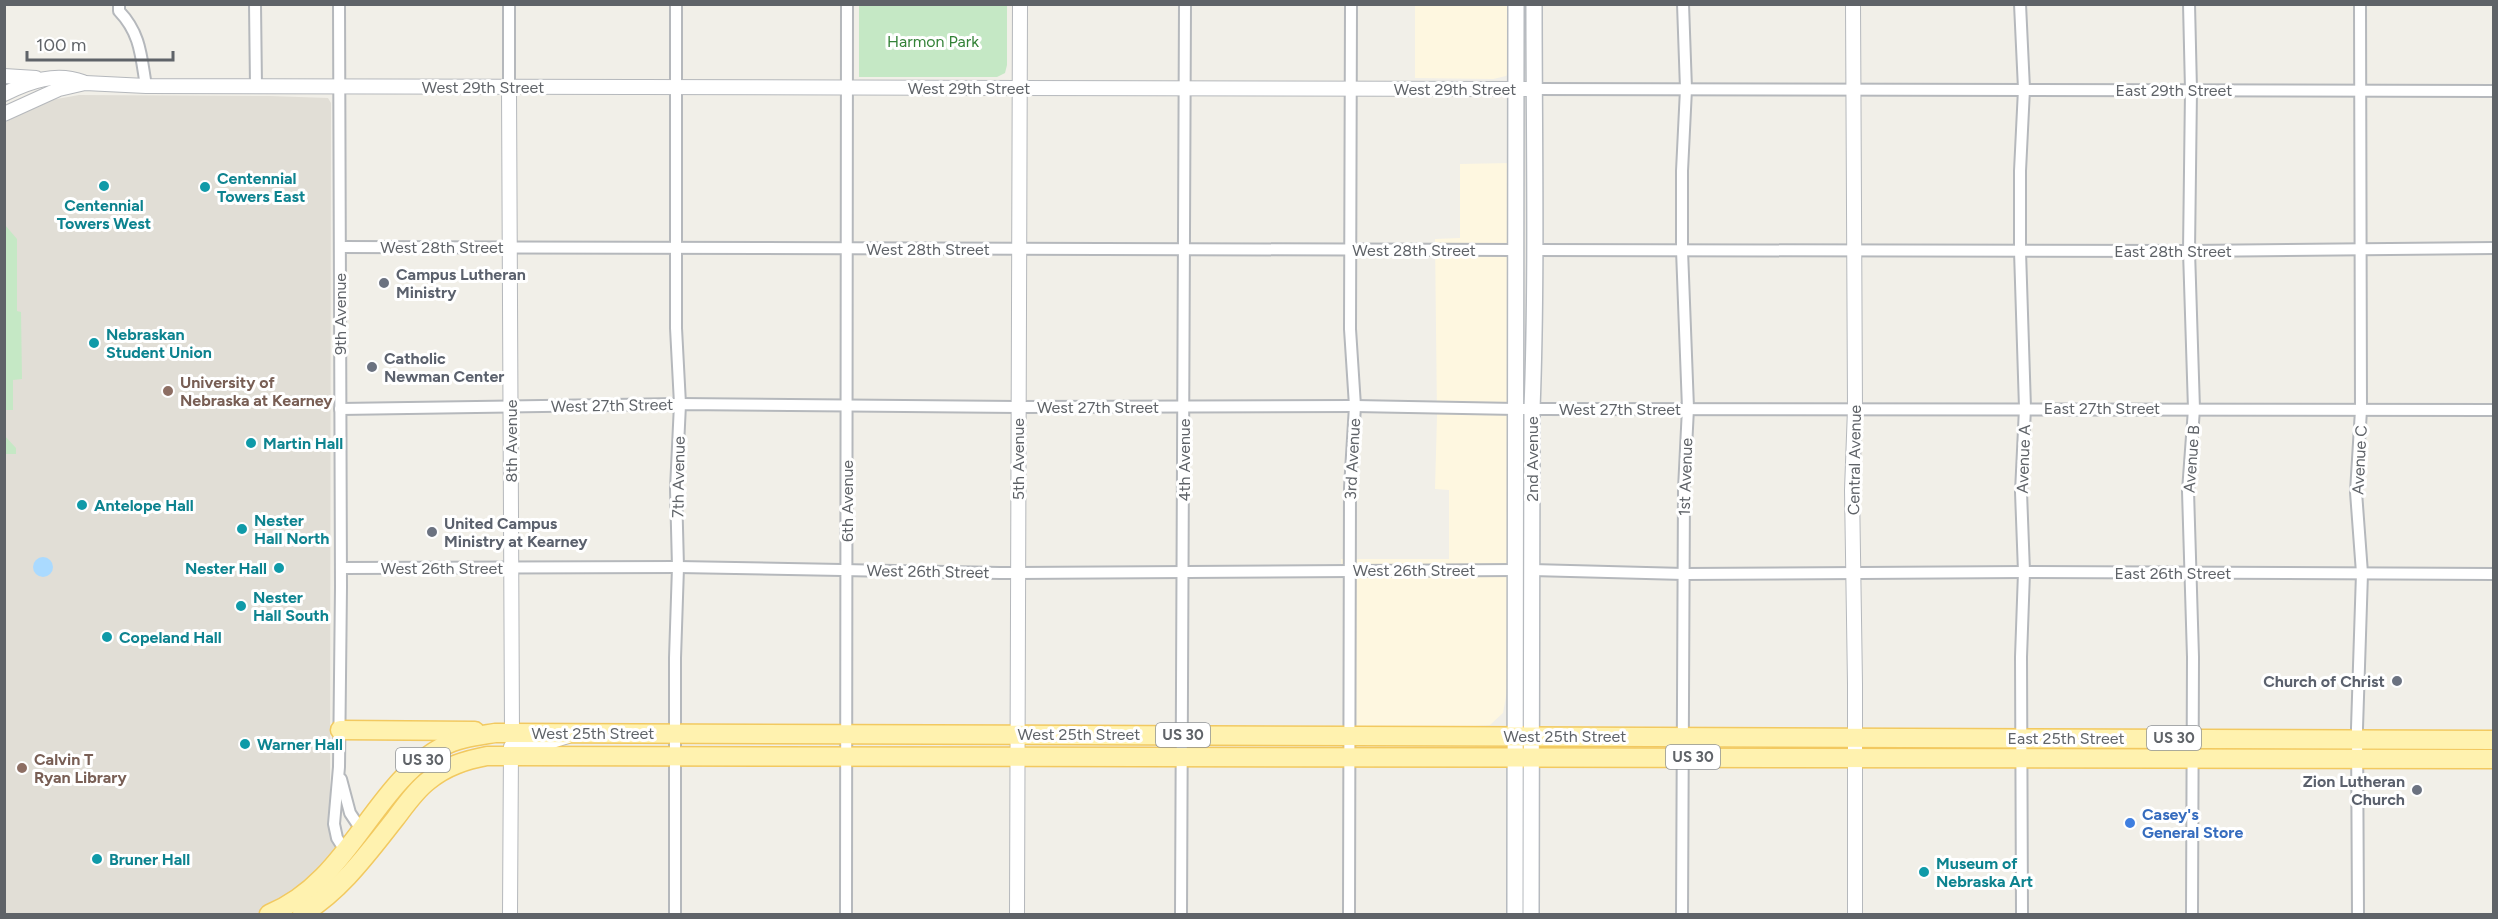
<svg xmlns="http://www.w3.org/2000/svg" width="2498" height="919" viewBox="0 0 2498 919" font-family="Figtree,sans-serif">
	<rect width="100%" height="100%" fill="#f1efe8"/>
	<!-- commercial -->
	<g fill="#fef7e0">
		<path d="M1415 5H1510V72L1506 76 1493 79 1415 78Z"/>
		<path d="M1510 163V607L1507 691 1503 713 1490 725 1460 727 1341 728 1344 722V589L1341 559H1449V490L1435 489 1437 416 1435 239 1460 238V164Z"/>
	</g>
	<!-- education -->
	<path fill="#e1ded6" d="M79 95 270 96 328 98 331 103 330 815 341 849 333 859 273 906 258 914H5L4 123 29 109 51 100Z"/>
	<!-- green -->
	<g fill="#c5e8c5">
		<path d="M859 5H1007V65L1005 73 997 77H859Z"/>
		<path d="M5 225 17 239V311L21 312 22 379 13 380V410H4Z"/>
		<path d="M4 435 16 448V454H5Z"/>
	</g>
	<!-- water -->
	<circle fill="#aadaff" cx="43" cy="567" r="10"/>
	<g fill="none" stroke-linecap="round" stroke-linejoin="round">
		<defs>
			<g id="minor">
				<path d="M119 4V11C141 34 141 57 146 86"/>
				<path d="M255 4 256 87"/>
				<path d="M339 4 341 587 339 767 334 824 337 838 346 852"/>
				<path d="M509 4V87"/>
				<path d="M2020 4 2024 89 2020 171V251L2025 408 2021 492 2024 572 2021 657 2022 914"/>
				<path d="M2189 4 2191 90 2189 251 2194 409 2188 491 2193 657 2192 914"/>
				<path d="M1534 89 2494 91"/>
				<path d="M340 247 1516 250"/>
				<path d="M1533 250 2189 251 2494 248"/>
				<path d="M340 409 680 404 1018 407 1355 406 1516 409 2494 410"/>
				<path d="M341 568 678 567 1000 573 1516 570"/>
				<path d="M1532 570 1684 574 2024 572 2494 574"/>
				<path d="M341 779 350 813 362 831"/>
				<path d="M675 914V658L678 567 676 489 680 404 676 328V4"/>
				<path d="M846 914 847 4"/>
				<path d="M1181 914 1185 4"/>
				<path d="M1349 914 1350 488 1355 406 1350 329 1351 4"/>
				<path d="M1682 914 1684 489 1688 408 1682 250V171L1686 89 1683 4"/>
				<path d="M2358 914 2357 728 2362 573 2356 492 2361 410 2360 4"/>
			</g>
			<g id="tertiary">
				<path d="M1853 4 1855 409 1852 490 1855 684V914"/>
				<path d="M4 76 36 78"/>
				<path d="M509 87 512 733"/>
				<path d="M4 94C30 81 56 72 83 82"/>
				<path d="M4 114 59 89 85 83 146 86 1534 89"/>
				<path d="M510 914 511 747 515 745 542 744 568 736"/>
				<path d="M1017 914 1020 4"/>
			</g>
			<g id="secondary">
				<path d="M1515 914 1516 4"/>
				<path d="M1531 914 1532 409C1537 274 1534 139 1534 4"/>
			</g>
			<g id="primary">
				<path d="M340 730 475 731"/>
				<path d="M269 914C349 882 373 784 442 747 458 738 477 736 495 733L2494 740"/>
				<path d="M302 914C340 892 368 853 395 819 405 806 415 791 428 781 446 766 466 760 487 756L2494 759"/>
			</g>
		</defs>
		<!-- minor casing -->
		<use href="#minor" stroke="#b5b8bc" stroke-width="14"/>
		<!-- tertiary casing -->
		<use href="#tertiary" stroke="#b5b8bc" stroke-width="16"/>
		<!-- secondary casing -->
		<use href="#secondary" stroke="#b6babf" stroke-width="18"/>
		<!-- primary casing -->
		<use href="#primary" stroke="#f2c960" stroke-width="21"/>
		<!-- minor -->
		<use href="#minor" stroke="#fff" stroke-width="10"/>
		<!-- tertiary -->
		<use href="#tertiary" stroke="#fff" stroke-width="14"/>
		<!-- secondary -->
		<use href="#secondary" stroke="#fff" stroke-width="15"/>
		<!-- primary -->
		<use href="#primary" stroke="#fff2af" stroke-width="18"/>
	</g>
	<!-- markers -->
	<g fill="#0f9aa8" stroke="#fff" stroke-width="2">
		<circle cx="104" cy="186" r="6"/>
		<circle cx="205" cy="187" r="6"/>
		<circle cx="94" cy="343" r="6"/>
		<circle cx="251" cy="443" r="6"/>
		<circle cx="82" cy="505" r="6"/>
		<circle cx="242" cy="529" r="6"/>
		<circle cx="279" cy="568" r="6"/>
		<circle cx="241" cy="606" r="6"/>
		<circle cx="107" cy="637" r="6"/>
		<circle cx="245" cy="744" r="6"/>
		<circle cx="97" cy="859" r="6"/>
		<circle cx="1924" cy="872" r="6"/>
	</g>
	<g fill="#6b7280" stroke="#fff" stroke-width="2">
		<circle cx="384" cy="283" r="6"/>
		<circle cx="372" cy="367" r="6"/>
		<circle cx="432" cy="532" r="6"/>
		<circle cx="2397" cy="681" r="6"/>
		<circle cx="2417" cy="790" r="6"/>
	</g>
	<g fill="#8d6e63" stroke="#fff" stroke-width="2">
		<circle cx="168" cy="391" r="6"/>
		<circle cx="22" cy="768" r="6"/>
	</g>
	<circle fill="#3f7fe0" stroke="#fff" stroke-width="2" cx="2130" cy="823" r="6"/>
	<g text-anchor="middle" stroke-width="6" stroke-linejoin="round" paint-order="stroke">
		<!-- shield labels -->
		<g fill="#fff" stroke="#8f9295" stroke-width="1.5">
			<rect x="1156" y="723" width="54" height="24" rx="4.5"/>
			<rect x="2147" y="726" width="54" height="24" rx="4.5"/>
			<rect x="1666" y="745" width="54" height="24" rx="4.5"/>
			<rect x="396" y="748" width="54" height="24" rx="4.5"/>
		</g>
		<g font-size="15" font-weight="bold" fill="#5f6368">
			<text x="1183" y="740">US 30</text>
			<text x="2174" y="743">US 30</text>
			<text x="1693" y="762">US 30</text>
			<text x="423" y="765">US 30</text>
		</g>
		<!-- park labels -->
		<g font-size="16" fill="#348238" stroke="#fff">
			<text x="933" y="47">Harmon Park</text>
		</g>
		<!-- street labels -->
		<g font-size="16" fill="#5f6368" stroke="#fff">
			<text x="483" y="93">West 29th Street</text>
			<text x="969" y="94">West 29th Street</text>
			<text x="1455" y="95">West 29th Street</text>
			<text x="2174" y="96">East 29th Street</text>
			<text x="442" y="253">West 28th Street</text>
			<text x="928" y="255">West 28th Street</text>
			<text x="1414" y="256">West 28th Street</text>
			<text x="2173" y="257">East 28th Street</text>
			<text transform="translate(340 314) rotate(-90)" y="6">9th Avenue</text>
			<text transform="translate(612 405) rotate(-1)" y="6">West 27th Street</text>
			<text x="1098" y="413">West 27th Street</text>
			<text x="2102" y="414">East 27th Street</text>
			<text x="1620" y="415">West 27th Street</text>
			<text transform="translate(511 441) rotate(-90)" y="6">8th Avenue</text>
			<text transform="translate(1018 459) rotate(-90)" y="6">5th Avenue</text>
			<text transform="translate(1352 459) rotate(-87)" y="6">3rd Avenue</text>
			<text transform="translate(1532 459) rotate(-90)" y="6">2nd Avenue</text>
			<text transform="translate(2023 459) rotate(-88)" y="6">Avenue A</text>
			<text transform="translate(2191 459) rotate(-86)" y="6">Avenue B</text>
			<text transform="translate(1184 460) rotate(-90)" y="6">4th Avenue</text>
			<text transform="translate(1854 460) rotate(-89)" y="6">Central Avenue</text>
			<text transform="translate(2359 460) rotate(-87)" y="6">Avenue C</text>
			<text transform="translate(678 477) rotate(-89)" y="6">7th Avenue</text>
			<text transform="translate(1685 477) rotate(-88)" y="6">1st Avenue</text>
			<text transform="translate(847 501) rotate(-90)" y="6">6th Avenue</text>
			<text x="442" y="574">West 26th Street</text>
			<text x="1414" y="576">West 26th Street</text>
			<text transform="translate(928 571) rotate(1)" y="6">West 26th Street</text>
			<text x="2173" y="579">East 26th Street</text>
			<text x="593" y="739">West 25th Street</text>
			<text x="1079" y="740">West 25th Street</text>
			<text x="1565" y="742">West 25th Street</text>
			<text x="2066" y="744">East 25th Street</text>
		</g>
		<!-- culture labels -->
		<g font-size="16" font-weight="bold" fill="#0d838f" stroke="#fff" text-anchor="start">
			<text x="217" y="184">Centennial<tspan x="217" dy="18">Towers East</tspan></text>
			<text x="104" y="211" text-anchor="middle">Centennial<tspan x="104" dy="18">Towers West</tspan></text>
			<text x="106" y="340">Nebraskan<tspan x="106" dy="18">Student Union</tspan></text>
			<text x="263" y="449">Martin Hall</text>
			<text x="94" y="511">Antelope Hall</text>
			<text x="254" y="526">Nester<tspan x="254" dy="18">Hall North</tspan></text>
			<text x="267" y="574" text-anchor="end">Nester Hall</text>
			<text x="253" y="603">Nester<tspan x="253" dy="18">Hall South</tspan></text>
			<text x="119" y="643">Copeland Hall</text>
			<text x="257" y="750">Warner Hall</text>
			<text x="109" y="865">Bruner Hall</text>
			<text x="1936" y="869">Museum of<tspan x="1936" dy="18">Nebraska Art</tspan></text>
		</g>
		<!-- worship labels -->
		<g font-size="16" font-weight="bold" fill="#5b616d" stroke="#fff" text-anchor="start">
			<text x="396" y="280">Campus Lutheran<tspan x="396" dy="18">Ministry</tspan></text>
			<text x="384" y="364">Catholic<tspan x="384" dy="18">Newman Center</tspan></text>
			<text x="444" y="529">United Campus<tspan x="444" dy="18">Ministry at Kearney</tspan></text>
			<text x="2385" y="687" text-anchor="end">Church of Christ</text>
			<text x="2405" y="787" text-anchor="end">Zion Lutheran<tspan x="2405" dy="18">Church</tspan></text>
		</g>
		<!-- education labels -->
		<g font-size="16" font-weight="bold" fill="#785e54" stroke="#fff" text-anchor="start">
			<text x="180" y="388">University of<tspan x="180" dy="18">Nebraska at Kearney</tspan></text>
			<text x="34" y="765">Calvin T<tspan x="34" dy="18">Ryan Library</tspan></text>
		</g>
		<!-- shop labels -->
		<g font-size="16" font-weight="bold" fill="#366cbe" stroke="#fff" text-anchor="start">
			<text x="2142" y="820">Casey's<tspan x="2142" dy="18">General Store</tspan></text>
		</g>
	</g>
	<!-- border -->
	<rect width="2498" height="919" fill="none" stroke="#5f6368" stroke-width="12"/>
	<!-- scale -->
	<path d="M27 51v9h146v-9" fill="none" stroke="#5f6368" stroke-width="3"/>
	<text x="36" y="51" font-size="18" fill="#5f6368" stroke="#ffffff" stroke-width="4.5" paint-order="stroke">100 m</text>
</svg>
